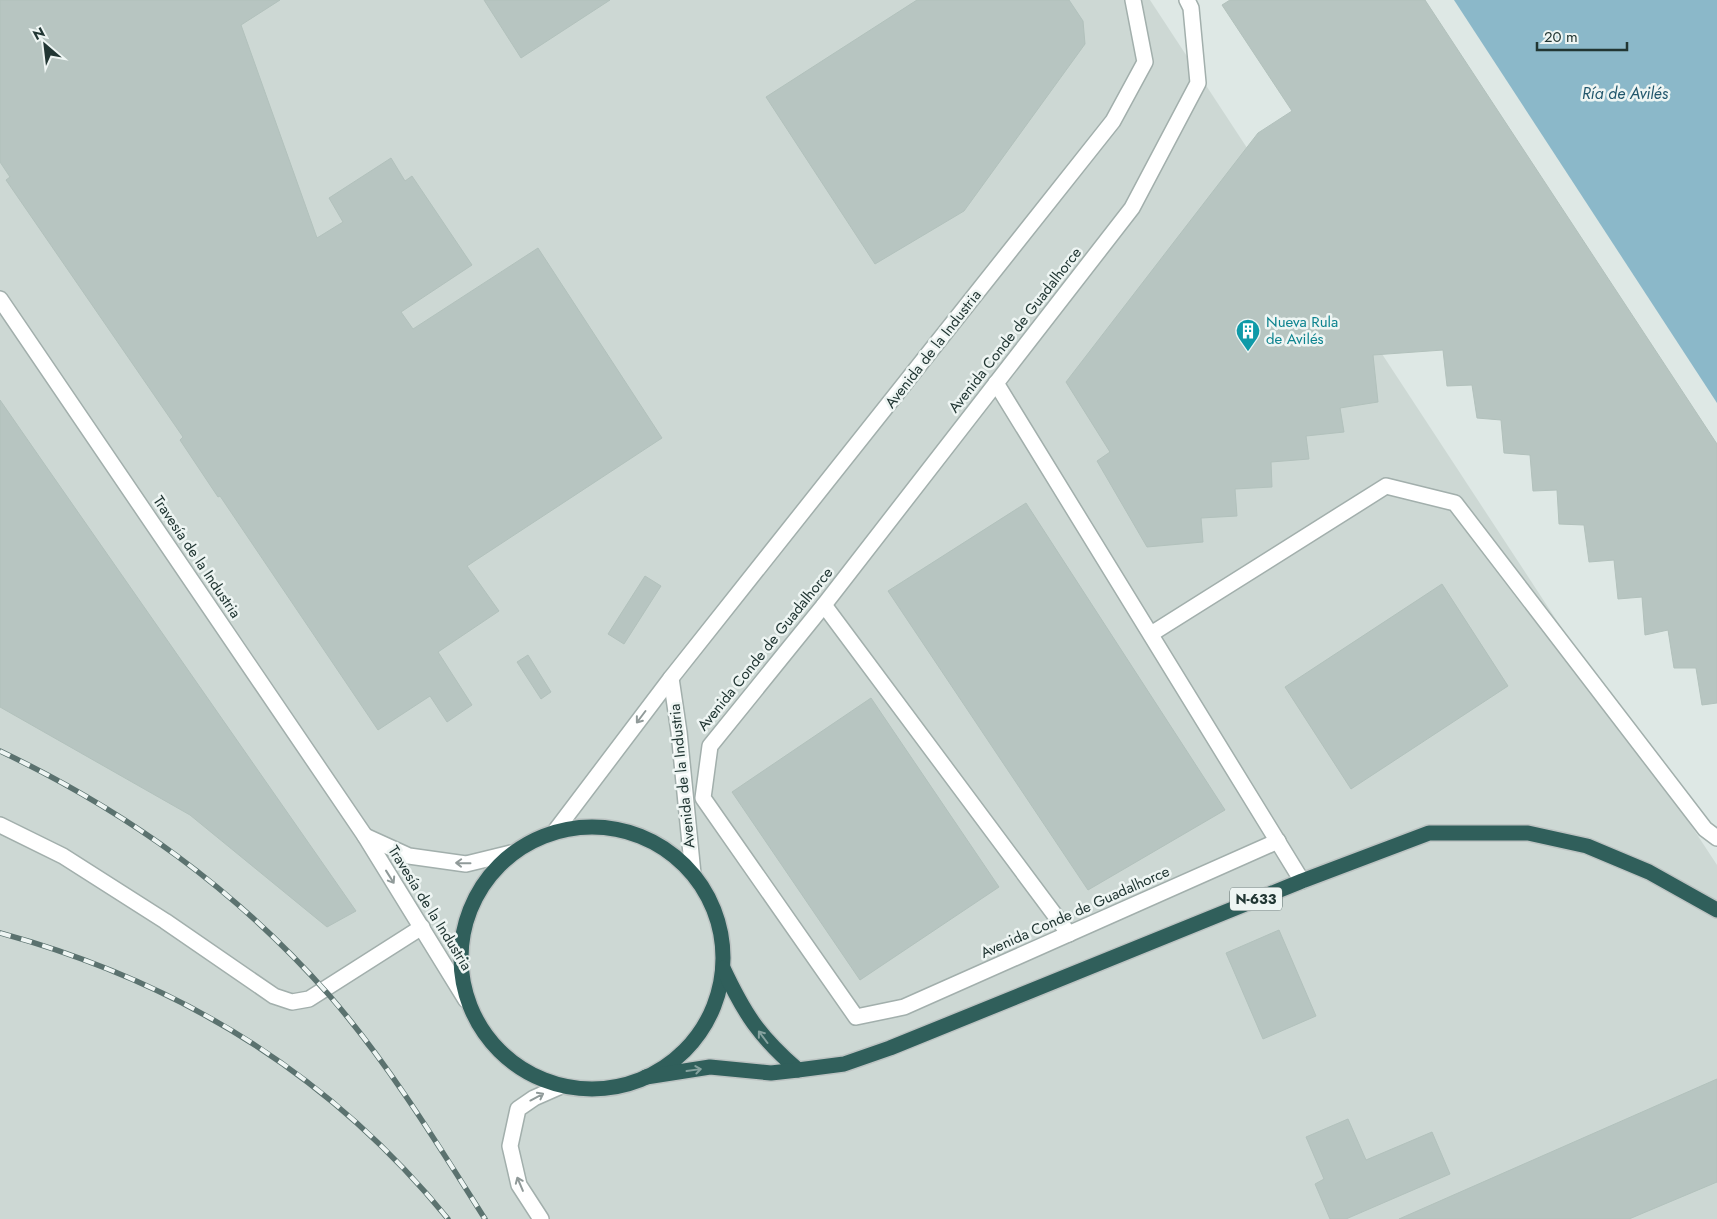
<svg xmlns="http://www.w3.org/2000/svg" width="1717" height="1219" viewBox="0 0 1717 1219" font-family="Jost,sans-serif">
	<rect width="100%" height="100%" fill="#dee8e5"/>
	<!-- built -->
	<path fill="#cdd8d4" d="M0 0H1150L1717 865V1219H0Z"/>
	<!-- water -->
	<path fill="#8bb8c9" d="M1454 0H1717V403Z"/>
	<!-- building -->
	<g fill="#b7c5c1" stroke="#b2c1bc">
		<path d="M0 0H280L241 25 317 238 343 222 329 198 391 158 405 181 412 176 472 265 401 312 413 329 538 248 662 438 467 566 499 611 438 652 472 705 447 722 430 696 378 730 220 496 218 497 180 440 183 437 6 180 10 177 0 162Z"/>
		<path d="M484 0H610L521 58Z"/>
		<path d="M917 0H1069L1083 21 1085 44 964 211 875 264 766 97Z"/>
		<path d="M1230 0H1425L1717 444V703L1702 705 1696 668H1674L1668 630 1645 635 1642 597 1618 599 1614 560 1589 562 1584 525 1559 524 1557 490 1533 491 1530 455 1504 453 1501 420 1477 418 1472 385 1447 386 1443 350 1373 355 1378 402 1340 408 1344 432 1306 436 1309 459 1271 462 1272 487 1235 489 1237 516 1201 518 1203 542 1147 547 1097 461 1110 452 1066 382 1258 133 1292 111 1222 5Z"/>
		<path d="M0 400 43 462 356 911 327 927 190 815 0 707Z"/>
		<path d="M1026 503 1225 810 1088 890 888 591Z"/>
		<path d="M645 576 661 586 624 644 608 634Z"/>
		<path d="M1442 584 1508 686 1351 789 1285 687Z"/>
		<path d="M528 655 551 692 541 699 517 662Z"/>
		<path d="M871 698 999 887 860 980 732 792Z"/>
		<path d="M1279 930 1316 1016 1263 1039 1226 953Z"/>
		<path d="M1717 1079V1182L1629 1219H1399Z"/>
		<path d="M1348 1119 1366 1160 1432 1132 1450 1174 1346 1219H1330L1315 1184 1324 1179 1306 1137Z"/>
	</g>
	<g fill="none" stroke-linecap="round" stroke-linejoin="round">
		<defs>
			<g id="minor">
				<path d="M1187 0 1191 8 1198 83 1132 208 824 605 710 746 703 798 856 1017 904 1007 1278 841"/>
				<path d="M0 299 365 836 466 1000"/>
				<path d="M996 383 1302 881"/>
				<path d="M824 605 1069 934"/>
				<path d="M1151 634 1386 486 1455 503 1705 829 1717 838"/>
				<path d="M671 678 679 732 693 874"/>
				<path d="M0 825 63 856 165 921 274 996 292 1002 309 999 422 927"/>
				<path d="M556 830 671 678 1113 121 1145 62 1133 0"/>
				<path d="M365 836 409 856 466 864 511 853"/>
				<path d="M541 1219 519 1185 510 1146 518 1109 534 1098 559 1087"/>
			</g>
			<g id="highway">
				<circle cx="592" cy="958" r="131"/>
				<path d="M723 968C745 1015 759 1036 798 1070"/>
				<path d="M646 1077 710 1067 771 1073 798 1070 844 1064 890 1048 1302 881 1429 833H1528L1587 846 1649 872 1717 910"/>
			</g>
		</defs>
		<!-- minor casing -->
		<use href="#minor" stroke="#a2afac" stroke-width="18"/>
		<!-- highway casing -->
		<use href="#highway" stroke="#bcc3c2" stroke-width="18"/>
		<!-- minor -->
		<use href="#minor" stroke="#fff" stroke-width="15"/>
		<!-- highway -->
		<use href="#highway" stroke="#305f5b" stroke-width="15"/>
		<defs>
			<g id="rail">
				<path d="M0 751C128 812 235 889 329 995 388 1063 437 1143 485 1219"/>
				<path d="M0 933C180 982 330 1074 448 1219"/>
			</g>
		</defs>
		<!-- rail casing -->
		<use href="#rail" stroke="#5b726f" stroke-width="5.5"/>
		<!-- rail -->
		<use href="#rail" stroke="#eef5f3" stroke-width="4" stroke-dasharray="11" stroke-linecap="butt"/>
	</g>
	<!-- one-way arrows -->
	<defs><path id="oneway-shaft" d="M-6 0H5M1.5-3L5.5 0L1.5 3" fill="none" stroke-width="1.6" stroke-linecap="round" stroke-linejoin="round" transform="scale(1.25)"/></defs>
	<g stroke="#909a99">
		<use href="#oneway-shaft" transform="translate(641 717) rotate(127)"/>
		<use href="#oneway-shaft" transform="translate(463 863) rotate(-179)"/>
		<use href="#oneway-shaft" transform="translate(390 877) rotate(58)"/>
		<use href="#oneway-shaft" transform="translate(537 1097) rotate(-28)"/>
		<use href="#oneway-shaft" transform="translate(520 1184) rotate(-113)"/>
	</g>
	<g stroke="#86a29f">
		<use href="#oneway-shaft" transform="translate(763 1037) rotate(-127)"/>
		<use href="#oneway-shaft" transform="translate(694 1070) rotate(-8)"/>
	</g>
	<!-- icons -->
	<defs>
		<symbol id="building-pin" viewBox="-11 -11 22 30"><path d="M0 17L-7.5 6A9.5 9.5 0 1 1 7.5 6Z" fill="#0f9aa8" stroke="#eef5f3"/><path d="M-4-6H4V6H1V3H-1V6H-4ZM-2.5-4.3h1.7v1.8h-1.7ZM.8-4.3h1.7v1.8H.8ZM-2.5-1h1.7V.8h-1.7ZM.8-1h1.7V.8H.8Z" fill="#fff"/></symbol>
	</defs>
	<g fill-rule="evenodd">
		<use href="#building-pin" x="1234" y="317" width="28" height="38"/>
	</g>
	<g text-anchor="middle" stroke-width="5" stroke-linejoin="round" paint-order="stroke">
		<!-- shield labels -->
		<rect fill="#eef5f3" stroke="#5e6f6d" stroke-width="1" x="1230" y="887.5" width="52" height="23" rx="4"/>
		<g font-size="14" font-weight="bold" fill="#213633">
			<text x="1256" y="904">N-633</text>
		</g>
		<!-- culture labels -->
		<g font-size="15" fill="#0d838f" stroke="#eef5f3" text-anchor="start">
			<text x="1266" y="327">Nueva Rula<tspan x="1266" dy="17">de Avilés</tspan></text>
		</g>
		<!-- street labels -->
		<g font-size="15" fill="#213633" stroke="#eef5f3">
			<text transform="translate(1015 330) rotate(-52)" y="5">Avenida Conde de Guadalhorce</text>
			<text transform="translate(933 349) rotate(-52)" y="5">Avenida de la Industria</text>
			<text transform="translate(197 557) rotate(56)" y="5">Travesía de la Industria</text>
			<text transform="translate(765 649) rotate(-51)" y="5">Avenida Conde de Guadalhorce</text>
			<text transform="translate(682 776) rotate(-96)" y="5">Avenida de la Industria</text>
			<text transform="translate(430 908) rotate(58)" y="5">Travesía de la Industria</text>
			<text transform="translate(1075 912) rotate(-24)" y="5">Avenida Conde de Guadalhorce</text>
		</g>
		<!-- water labels -->
		<g font-size="16" font-style="italic" fill="#22576c" stroke="#eef5f3">
			<text x="1625" y="99">Ría de Avilés</text>
		</g>
	</g>
	<!-- north arrow -->
	<g transform="translate(45 45) rotate(332)" stroke="#eef5f3" stroke-width="4" paint-order="stroke">
	<path d="M0-4L9 19L0 12L-9 19Z" fill="#213633"/>
	<text y="-8" font-size="14" font-weight="bold" text-anchor="middle" fill="#213633">N</text>
	</g>
	<!-- scale -->
	<path d="M1537 42v8h90v-8" fill="none" stroke="#213633" stroke-width="2.5"/>
	<text x="1544" y="42" font-size="15" fill="#213633" stroke="#eef5f3" stroke-width="4" paint-order="stroke">20 m</text>
</svg>
